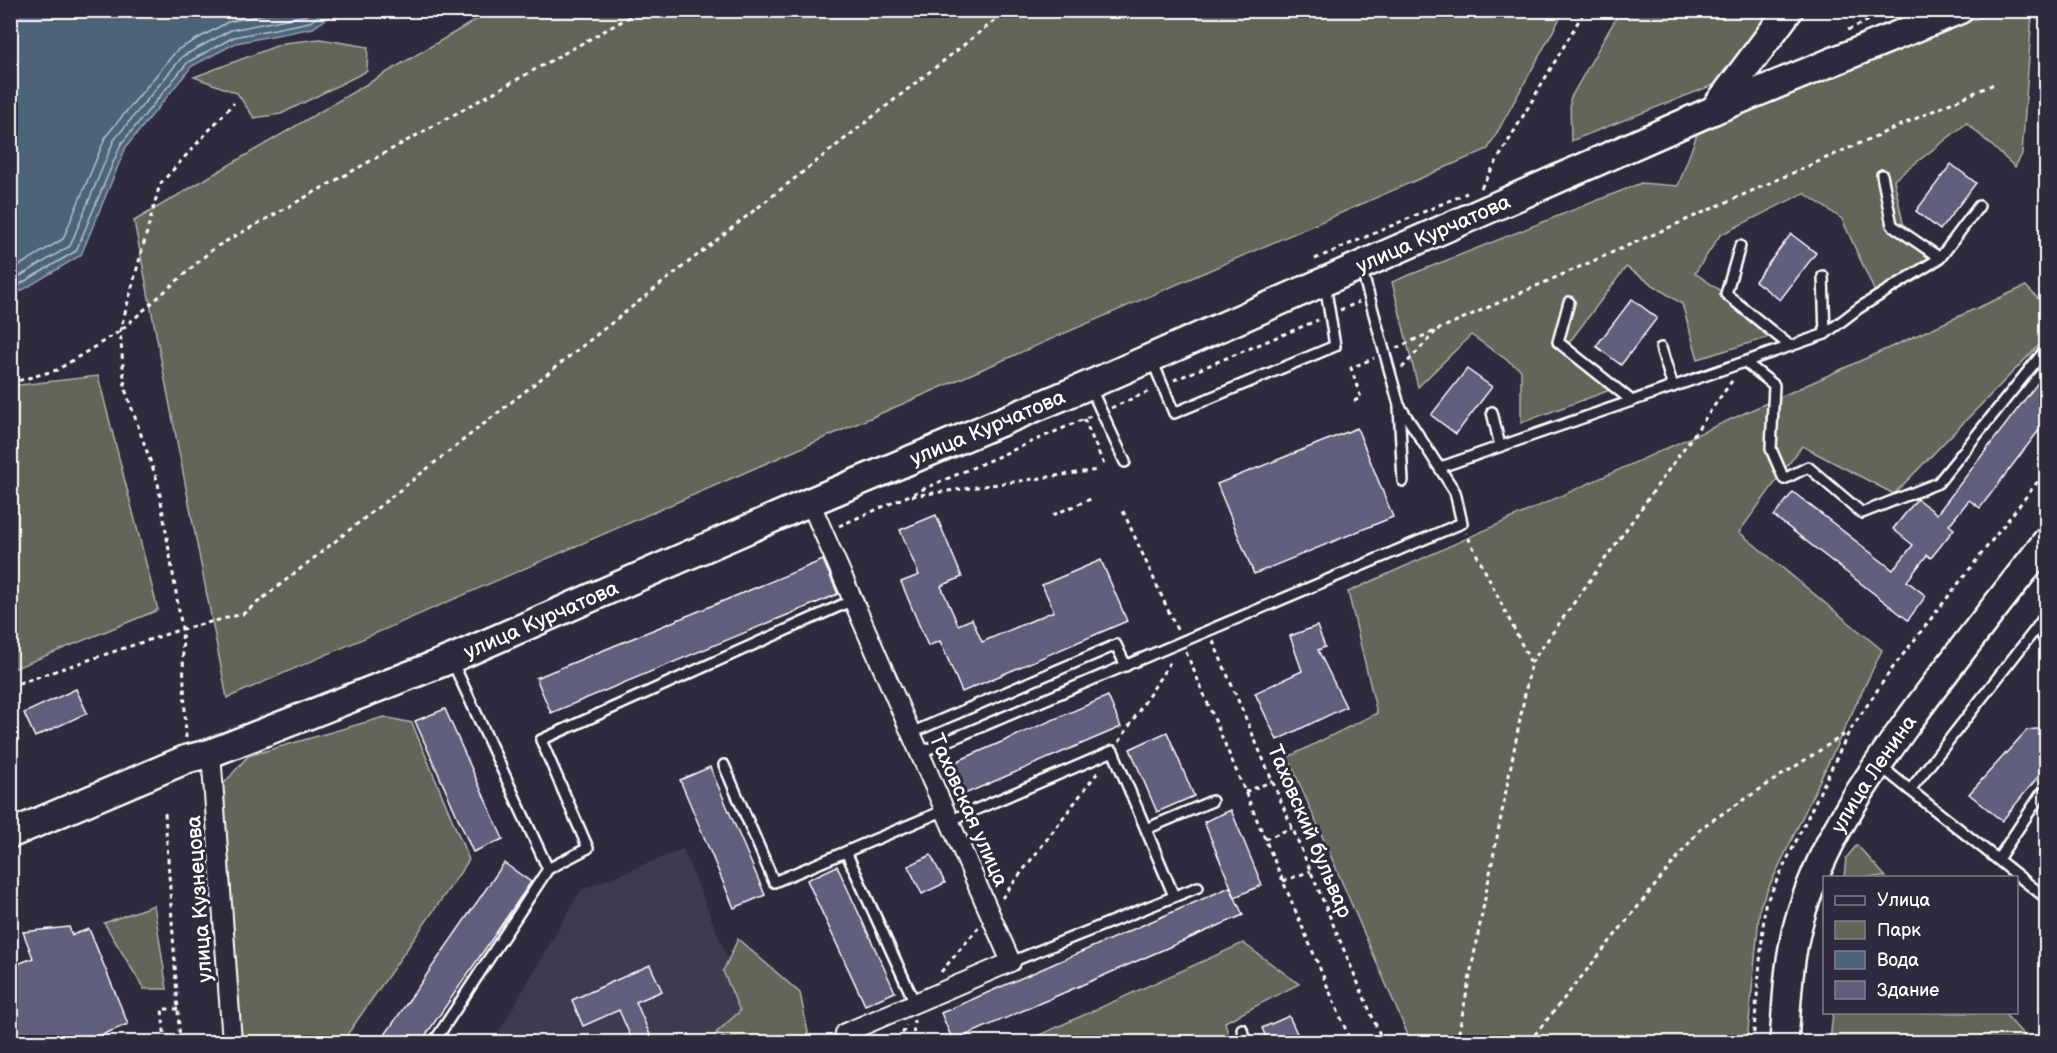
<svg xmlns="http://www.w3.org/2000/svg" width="2057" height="1053" viewBox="0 0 2057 1053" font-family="'Balsamiq Sans',sans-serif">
	<rect width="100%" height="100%" fill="#2f2a3d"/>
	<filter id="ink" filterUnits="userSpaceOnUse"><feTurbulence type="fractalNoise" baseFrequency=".0167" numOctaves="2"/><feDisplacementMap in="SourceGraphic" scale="12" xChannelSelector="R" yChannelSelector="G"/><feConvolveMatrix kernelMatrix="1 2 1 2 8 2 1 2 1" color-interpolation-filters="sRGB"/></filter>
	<g filter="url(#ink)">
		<!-- built -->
		<path fill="#3e3a50" d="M683 849 762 1042H493L581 890Z"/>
		<!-- green -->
		<g fill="#626659" stroke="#b0b2ac" stroke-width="1.5">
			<path d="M491 11V10L1564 11 1488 149 227 698 134 221Z"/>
			<path d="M1620 11H1772L1716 84 1571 141 1570 99Z"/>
			<path d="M1996 11H2040L2032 14 2022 154 2015 167 1967 123 1894 180 1903 223 1940 265 1875 292 1842 219 1804 193 1720 235 1695 273 1782 333 1698 359 1682 304 1626 267 1568 344 1613 389 1521 423V370L1471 335 1418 387 1392 282 1641 183 1678 186 1699 129Z"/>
			<path d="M320 39 368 47 367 71 281 114 254 118 237 93 194 77 284 43Z"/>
			<path d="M2026 286 2046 307V338L1894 494 1802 446 1739 532 1882 650 1760 906 1747 1042H1411L1288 757 1377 713 1348 592Z"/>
			<path d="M98 376 158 610 11 670V386Z"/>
			<path d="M384 717 412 723 469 860 342 1042H225L212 797 248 756Z"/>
			<path d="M1857 845 1886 877H1844L1846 858Z"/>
			<path d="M154 905 167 989H144L104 923Z"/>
			<path d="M738 939 800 993 810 1042H730L716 1033 740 1011 723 971Z"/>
			<path d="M1243 943 1299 984 1225 1022 1230 1042H1024Z"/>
			<path d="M1833 1012 2004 1013 2030 1042H1830Z"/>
		</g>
		<!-- water -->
		<path fill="#4d6378" stroke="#94a1ae" stroke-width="1.5" d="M10 11 11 10 338 11 313 28 236 43 192 66 126 147 81 255 11 297Z"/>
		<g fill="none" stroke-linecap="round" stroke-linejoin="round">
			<!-- shore -->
			<g stroke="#b8c1c9" stroke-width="1.5">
				<path d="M10 271 63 239 106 136 177 50 228 22 284 10"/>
				<path d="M10 282 70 246 114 140 183 56 231 30 307 15 314 10"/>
				<path d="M10 290 76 251 121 144 188 62 234 37 310 22 327 10"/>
			</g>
		</g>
		<!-- building -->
		<g fill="#605e7c" stroke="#fff" stroke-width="1.5">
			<path d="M1951 164 1976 183 1940 230 1916 211Z"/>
			<path d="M1791 234 1816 253 1780 300 1755 281Z"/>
			<path d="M1632 299 1657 318 1621 365 1596 346Z"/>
			<path d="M1467 369 1492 387 1456 434 1431 415Z"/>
			<path d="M2046 372V421L1980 508 1969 500 1949 525 1954 529 1931 558 1927 555 1907 581 1926 596 1908 620 1774 516 1793 492 1893 570 1913 545 1893 529 1917 499 1937 514Z"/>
			<path d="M1357 428 1393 517 1254 574 1217 484Z"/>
			<path d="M936 515 962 577 941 586 958 625 972 619 982 642 1054 611 1042 585 1101 560 1127 621 962 692 940 641 928 646 901 582 919 575 900 530Z"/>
			<path d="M823 560 838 594 551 713 536 678Z"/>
			<path d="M1317 626 1325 647 1318 650 1346 707 1277 740 1255 693 1302 671 1290 636Z"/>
			<path d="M76 689 87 713 35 737 24 713Z"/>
			<path d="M1108 696 1121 727 960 796 946 766Z"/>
			<path d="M445 709 503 839 473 852 415 721Z"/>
			<path d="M2046 728V767L2002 821 1969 794 2027 730Z"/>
			<path d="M1167 732 1194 796 1157 812 1130 749Z"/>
			<path d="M710 767 765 895 734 908 680 780Z"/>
			<path d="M1231 810 1262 885 1235 897 1204 822Z"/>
			<path d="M931 855 945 883 922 894 908 866Z"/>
			<path d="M504 863 531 882 421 1042H380Z"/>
			<path d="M837 866 895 992 865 1005 807 880Z"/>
			<path d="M1230 887 1243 915 953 1041 941 1013Z"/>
			<path d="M69 927 72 935 89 929 128 1024 84 1042H10V967L33 958 23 932Z"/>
			<path d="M650 965 662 991 636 1002 653 1042H633L619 1010 583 1026 572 1000Z"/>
			<path d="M1289 1016 1301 1042H1268L1262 1028Z"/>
		</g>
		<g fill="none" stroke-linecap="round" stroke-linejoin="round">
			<defs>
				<g id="lane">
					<path d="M1882 175 1892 225 1940 258"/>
					<path d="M1740 246 1726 294 1790 346"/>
					<path d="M1823 276 1825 334"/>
					<path d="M1569 302 1558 342 1632 401"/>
					<path d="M1661 348 1673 387"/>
					<path d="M1152 360 1174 413 1335 346 1325 284"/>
					<path d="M1745 362 1774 385 1771 449 1784 479 1808 467 1862 513 1938 483 2046 349"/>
					<path d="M1090 387 1125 462"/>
					<path d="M1399 407 1403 481"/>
					<path d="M1492 412 1500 446"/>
					<path d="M1441 467 1825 334 1859 308 1940 258 1979 206"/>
					<path d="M2046 614 2038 626 2046 644"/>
					<path d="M2038 626 1910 790 2046 898"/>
					<path d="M911 733 1116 645 1126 666"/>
					<path d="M919 753 1462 523 1455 492 1399 405 1361 267"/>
					<path d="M724 765 774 882 945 810"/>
					<path d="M1879 765 1910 790"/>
					<path d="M949 821 1113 751 1174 896"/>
					<path d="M1146 829 1212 801"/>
					<path d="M846 852 915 1003"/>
					<path d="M1998 859 2042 793 2046 792"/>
					<path d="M548 869 588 848 541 740 853 600"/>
					<path d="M1011 962 1198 887"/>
					<path d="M1242 1029 1245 1042"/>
					<path d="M434 1042 548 869 452 661"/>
				</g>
				<g id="street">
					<path d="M810 502 1011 962 845 1033 849 1042"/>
					<path d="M211 753 232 1042"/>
				</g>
				<g id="secondary">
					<path d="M1714 110 1789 10"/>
					<path id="s1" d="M10 834 187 759 211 753 451 659 810 502 1089 385 1714 110 1959 10"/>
					<path id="s2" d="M1784 1042C1787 1002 1788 960 1799 921 1820 847 1861 787 1905 726 1950 663 1999 602 2046 542"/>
				</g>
			</defs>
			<!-- lane casing -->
			<use href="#lane" stroke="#fff" stroke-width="14"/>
			<!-- street casing -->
			<use href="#street" stroke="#fff" stroke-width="22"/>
			<!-- secondary casing -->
			<use href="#secondary" stroke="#fff" stroke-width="32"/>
			<!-- path -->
			<g stroke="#fff" stroke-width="3" stroke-dasharray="4.5 4.5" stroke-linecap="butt">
				<path d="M1848 30 1891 10"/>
				<path d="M1481 188 1585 10"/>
				<path d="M1315 259 1467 193"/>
				<path d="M1340 310 1359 302"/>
				<path d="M1396 348 1994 84"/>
				<path d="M1402 368 1436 331"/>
				<path d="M1174 380 1318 320"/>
				<path d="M10 383 57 370 120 331 214 248 642 10"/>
				<path d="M1354 401 1361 398 1351 368 1374 358"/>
				<path d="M1111 408 1152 390"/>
				<path d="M1084 419 1105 467"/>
				<path d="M912 496 1098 470"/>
				<path d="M1123 511 1178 632"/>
				<path d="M1053 515 1093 498"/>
				<path d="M839 526 1091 416"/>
				<path d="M1213 641 1383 1042"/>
				<path d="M1186 652 1351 1042"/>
				<path d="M1531 663 1734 378"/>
				<path d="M10 686 182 629 243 614 1008 10"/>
				<path d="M186 738 182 629 158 483 125 389 120 331 160 184 234 103"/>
				<path d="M1119 742 1172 659"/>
				<path d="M1245 792 1273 781"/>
				<path d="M165 813 180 1042"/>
				<path d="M1265 839 1292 828"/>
				<path d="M1283 881 1311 871"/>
				<path d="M1002 898 1098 772"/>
				<path d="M941 972 979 927"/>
				<path d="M165 1042 162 1009H178"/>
				<path d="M899 1042 906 1025"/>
				<path d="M913 1042 914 1020"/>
				<path d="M1457 1042 1531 663 1466 533"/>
				<path d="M1529 1042 1702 827 1848 732"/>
				<path d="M1753 1042 1765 905 1849 732 1891 670 2046 471"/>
			</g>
			<!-- lane -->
			<use href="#lane" stroke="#2f2a3d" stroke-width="9"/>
			<!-- street -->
			<use href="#street" stroke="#2f2a3d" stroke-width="18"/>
			<!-- secondary -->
			<use href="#secondary" stroke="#2f2a3d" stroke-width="27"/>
		</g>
	</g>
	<g text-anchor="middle" stroke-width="6" stroke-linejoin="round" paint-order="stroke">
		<!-- street labels -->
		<g font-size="21" fill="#fff" stroke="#2f2a3d">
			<text dy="7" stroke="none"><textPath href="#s1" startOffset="1545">улица Курчатова</textPath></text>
			<text dy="7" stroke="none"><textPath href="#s1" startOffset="1059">улица Курчатова</textPath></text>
			<text dy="7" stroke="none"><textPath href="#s1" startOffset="573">улица Курчатова</textPath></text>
			<text dy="7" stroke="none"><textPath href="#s2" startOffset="288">улица Ленина</textPath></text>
			<text transform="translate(969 810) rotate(66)" y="7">Таховская улица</text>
			<text transform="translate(1310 831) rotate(67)" y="7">Таховский бульвар</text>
			<text transform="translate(199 899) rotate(-94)" y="7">улица Кузнецова</text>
		</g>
	</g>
	<!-- margin -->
	<rect width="2057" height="1053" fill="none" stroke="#2f2a3d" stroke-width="36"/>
	<rect x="18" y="18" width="2021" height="1017" fill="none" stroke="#fff" stroke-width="2" filter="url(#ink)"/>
	<!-- legend -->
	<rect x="1823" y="876" width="195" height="138" fill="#2f2a3d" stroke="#827f8b" stroke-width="1.5"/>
	<rect x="1835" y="896" width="30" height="9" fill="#2f2a3d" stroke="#827f8b" stroke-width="1.5"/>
	<text x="1877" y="906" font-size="18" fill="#ffffff">Улица</text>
	<rect x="1835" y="921" width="30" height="18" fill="#626659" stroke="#827f8b" stroke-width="1.5"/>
	<text x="1877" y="936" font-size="18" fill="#ffffff">Парк</text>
	<rect x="1835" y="951" width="30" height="18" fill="#4d6378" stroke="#827f8b" stroke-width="1.5"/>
	<text x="1877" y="966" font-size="18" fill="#ffffff">Вода</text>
	<rect x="1835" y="981" width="30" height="18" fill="#605e7c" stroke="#827f8b" stroke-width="1.5"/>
	<text x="1877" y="996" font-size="18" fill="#ffffff">Здание</text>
</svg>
